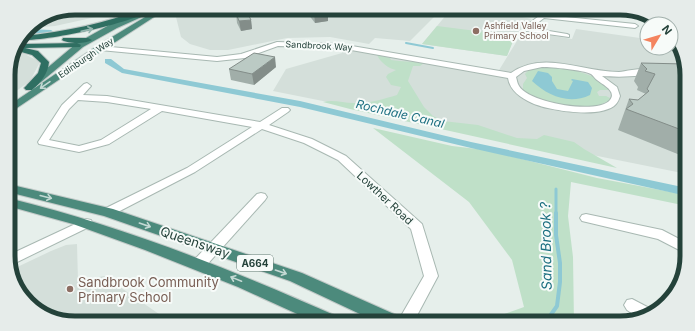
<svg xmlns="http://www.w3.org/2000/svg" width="695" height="331" viewBox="0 0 695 331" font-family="Inter,sans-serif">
	<rect width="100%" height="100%" fill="#e6efeb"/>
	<!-- built -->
	<g fill="#d4dfda">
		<path d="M75 8H137L55 26 28 28 31 25Z"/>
		<path d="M187 8H435L439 12 410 41 375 38 369 44 330 37 287 38 228 50H210L190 44 181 37 176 17Z"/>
		<path d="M452 8H479L532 19 528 21 515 36 507 56 422 44Z"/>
		<path d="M576 29 647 39V48H671V46L679 48 686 67 687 174 273 91 286 69 342 53 344 49 385 55 496 75 523 31 572 39Z"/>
		<path d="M21 52 40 62 30 81 8 97V71L12 55Z"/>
		<path d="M77 244 78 281 104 276 172 323H75L46 316 22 297 11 270 51 251 66 245Z"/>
	</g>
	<!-- green -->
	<g fill="#bfe0c8">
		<path d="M437 26 515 36 507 56 422 44Z"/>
		<path d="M377 55 390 58 391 60C402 62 412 61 424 63L420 66H413L408 81 424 107 433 116 443 121 478 125 517 138 537 139 544 135 574 142 584 149 617 168 350 109 323 102C333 99 343 103 354 103 368 104 383 99 397 95L401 87 391 85 386 77 388 74 396 70C389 69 380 62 377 55Z"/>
		<path d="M549 67 571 69 583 73 597 78 611 90H600L597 92 599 96H606L612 99C604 103 596 107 588 108 566 109 540 103 523 90V84L527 78 525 74C531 66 540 67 549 67Z"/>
		<path d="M373 128 452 146 486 150 597 178 687 195V206L571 182 568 216 573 257 574 323H479L524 307 512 260 469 202Z"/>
	</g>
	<!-- water -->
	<path fill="#8ec9d4" d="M538 71 548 73 552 77V81L557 89 568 91 573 81 571 80 572 79 588 82 592 88 590 95C569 105 548 96 532 81Z"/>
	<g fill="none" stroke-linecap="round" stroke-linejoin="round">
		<!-- stream-far2 -->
		<path stroke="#8ec9d4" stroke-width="2" d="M406 43 433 48"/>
		<!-- stream-far1 -->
		<path stroke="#8ec9d4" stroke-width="3" d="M556 189V214"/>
		<!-- stream -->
		<path stroke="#8ec9d4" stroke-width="4" d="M545 323 557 306 560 282V263L556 235V213"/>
		<!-- canal -->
		<g fill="#8ec9d4" fill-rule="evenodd">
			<path d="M28 29 51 30 54 32 51 34 25 33Z"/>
			<path d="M105 59H111L124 69 300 101 471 142 687 188V196L471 148 300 107 122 73 105 63Z"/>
		</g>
		<defs>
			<g id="minor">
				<path d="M500 8H506L502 12 499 10Z"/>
				<path d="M541 8H547L546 15 635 24 638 26 635 28 544 18 531 28 567 34 569 35V37L526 31 524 27 539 16Z"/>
				<path d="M574 8H592L649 15 654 18 577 10Z"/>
				<path d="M277 42 340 44 511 73C544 50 582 72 619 72 627 71 650 66 655 70 646 78 614 77 602 76L617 87 620 96C619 99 618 102 616 104 603 119 549 111 532 103 521 98 510 91 508 78L340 48 278 46 245 58 217 61 100 50 96 48 100 46 217 57 241 54ZM542 67C552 67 583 70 591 74 593 75 595 79 597 80 603 85 617 91 610 100 598 115 529 103 519 86 517 83 517 80 516 77L524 71Z"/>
				<path d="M87 83 91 86 83 95 107 96 260 122 282 108H288L290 110 288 112 269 125 312 139 346 156 422 224 438 276 413 323H397L424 276 411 229 338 160 304 143 262 129 195 172 112 215 108 216 104 215 102 212 104 209 187 168 252 127 162 111 109 144 83 151 79 152 39 144 38 142 62 105 84 84ZM78 100 107 102 151 109 101 140 79 146 49 140 69 109Z"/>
				<path d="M261 193 265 194 267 197 265 200 204 268 199 269 194 268 192 264 194 260 257 194Z"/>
				<path d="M586 214 662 230 687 243V254L658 239 582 221 580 218 582 215Z"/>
				<path d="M86 219 91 220 92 223 91 226 9 266V255Z"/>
				<path d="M632 299 653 310 654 313 639 318 627 310 624 305 627 300Z"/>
			</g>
			<g id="trunk">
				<path d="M160 8H168L103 50 8 114V106L97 46Z"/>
				<path d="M144 12 147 14 146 15 117 28 83 47 35 87 32 88 27 85 77 43 111 24Z"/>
				<path d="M8 184 113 209 302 273 403 318 406 323H379L290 281 104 216 8 192Z"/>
				<path d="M8 198C123 226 233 270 341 318L344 323H317L238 287 145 250 73 224 8 206Z"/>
			</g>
			<g id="motorway">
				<path d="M145 8H154C137 23 43 42 19 40L23 36C65 32 105 23 145 8Z"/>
				<path d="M63 38H88L92 40C86 44 68 44 62 40Z"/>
				<path d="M77 43 81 45 80 47 25 48 38 51 49 62C48 74 41 82 32 90H26L24 88 26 86 38 73 41 63 32 55 14 50 15 46 20 47V44H23Z"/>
			</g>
		</defs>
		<!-- minor casing -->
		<use href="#minor" stroke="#a8b8b2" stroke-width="2"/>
		<!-- trunk casing -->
		<use href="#trunk" stroke="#c2cac8" stroke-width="2"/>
		<!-- motorway casing -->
		<use href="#motorway" stroke="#c2cac8" stroke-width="2"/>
		<!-- minor -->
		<use href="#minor" fill="#fff" fill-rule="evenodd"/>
		<!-- trunk -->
		<use href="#trunk" fill="#4c8a7c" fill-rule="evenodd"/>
		<!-- motorway -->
		<use href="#motorway" fill="#2f6f62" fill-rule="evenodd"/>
	</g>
	<!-- wall -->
	<g fill="#a1aea9">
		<path d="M308 8H324L328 21 315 23 308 14Z"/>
		<path d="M236 13 251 20 252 29 241 31 237 23Z"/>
		<path d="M641 63 686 67 687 149 680 155 618 130 629 99 638 100 646 94 637 90 638 87 634 81Z"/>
		<path d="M276 67 254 85 231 80 229 69Z"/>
	</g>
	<!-- shaded-wall -->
	<g fill="#838d89">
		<path d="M328 12V21L315 23 314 13Z"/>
		<path d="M251 20 252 29 241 31 239 21Z"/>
		<path d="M275 57 276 67 254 85 252 74Z"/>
		<path d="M687 141V149L680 155Z"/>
	</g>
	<!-- building -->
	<g fill="#bbcac4" stroke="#838d89">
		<path d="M310 8H324L328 12 314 13Z"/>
		<path d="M247 12 251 20 239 21 236 13Z"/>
		<path d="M254 53 275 57 252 74 229 69Z"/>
		<path d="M641 63 685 64 686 67 687 132 626 109 633 104 629 99 638 100 649 91 647 89 655 74 645 71 647 69Z"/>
	</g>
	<!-- one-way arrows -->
	<defs><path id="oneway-shaft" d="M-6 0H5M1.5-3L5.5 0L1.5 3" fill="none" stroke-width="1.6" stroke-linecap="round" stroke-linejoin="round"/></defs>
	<use stroke="#93b5ae" href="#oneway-shaft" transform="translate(87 30) rotate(-13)"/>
	<g stroke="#c4d9d4">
		<use href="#oneway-shaft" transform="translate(45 85) rotate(145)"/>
		<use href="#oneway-shaft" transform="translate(46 197) rotate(14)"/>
		<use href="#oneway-shaft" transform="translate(145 225) rotate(19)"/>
		<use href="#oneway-shaft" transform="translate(281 272) rotate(19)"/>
		<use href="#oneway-shaft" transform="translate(236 279) rotate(-158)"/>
	</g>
	<!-- markers -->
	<g fill="#8d6e63" stroke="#f7fbf9" stroke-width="1.5">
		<circle cx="476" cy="31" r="4"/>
		<circle cx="70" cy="289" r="4"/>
	</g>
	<g text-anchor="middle" stroke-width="4" stroke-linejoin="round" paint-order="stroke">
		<!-- far-education labels -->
		<g font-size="9" fill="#785e54" stroke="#f7fbf9" text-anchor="start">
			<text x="484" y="29">Ashfield Valley<tspan x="484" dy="10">Primary School</tspan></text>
		</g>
		<!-- far-street labels -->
		<g font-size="9" fill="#24423a" stroke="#f7fbf9">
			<text transform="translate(319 46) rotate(3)" y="3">Sandbrook Way</text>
			<text transform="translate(86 58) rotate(-34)" y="3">Edinburgh Way</text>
		</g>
		<!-- shield labels -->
		<rect fill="#f7fbf9" stroke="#637a73" stroke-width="1" x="237" y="255" width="36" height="16" rx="3"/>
		<g font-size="10" font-weight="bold" fill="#24423a">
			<text x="255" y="267">A664</text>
		</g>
		<!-- street labels -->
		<g font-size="11" fill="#24423a" stroke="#f7fbf9">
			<text transform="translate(385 198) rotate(43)" y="4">Lowther Road</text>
		</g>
		<!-- water labels -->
		<g font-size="12" font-style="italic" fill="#1c6f80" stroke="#f7fbf9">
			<text transform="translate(400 114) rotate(13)" y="4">Rochdale Canal</text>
		</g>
		<!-- near-street labels -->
		<g font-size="13" fill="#24423a" stroke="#f7fbf9">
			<text transform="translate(195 242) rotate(19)" y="5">Queensway</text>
		</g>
		<!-- near-education labels -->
		<g font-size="13" fill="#785e54" stroke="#f7fbf9" text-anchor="start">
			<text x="78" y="287">Sandbrook Community<tspan x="78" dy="15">Primary School</tspan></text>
		</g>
		<!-- near-water labels -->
		<g font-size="14" font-style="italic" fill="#1c6f80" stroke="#f7fbf9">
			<text transform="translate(546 246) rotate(-91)" y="5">Sand Brook ?</text>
		</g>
	</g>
	<!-- crop -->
	<path d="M0 0H695V331H0ZM75 15H620A60 60 0 0 1 680 75V256A60 60 0 0 1 620 316H75A60 60 0 0 1 15 256V75A60 60 0 0 1 75 15Z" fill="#e6ecea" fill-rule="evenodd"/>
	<path fill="none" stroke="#24423a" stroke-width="5" d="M75 15H620A60 60 0 0 1 680 75V256A60 60 0 0 1 620 316H75A60 60 0 0 1 15 256V75A60 60 0 0 1 75 15Z"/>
	<!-- north arrow -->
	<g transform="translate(659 36) rotate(52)"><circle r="19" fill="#f7fbf9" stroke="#a3b1ad"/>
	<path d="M0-3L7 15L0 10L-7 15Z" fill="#f4845f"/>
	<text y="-6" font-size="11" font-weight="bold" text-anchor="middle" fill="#24423a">N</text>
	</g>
</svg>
